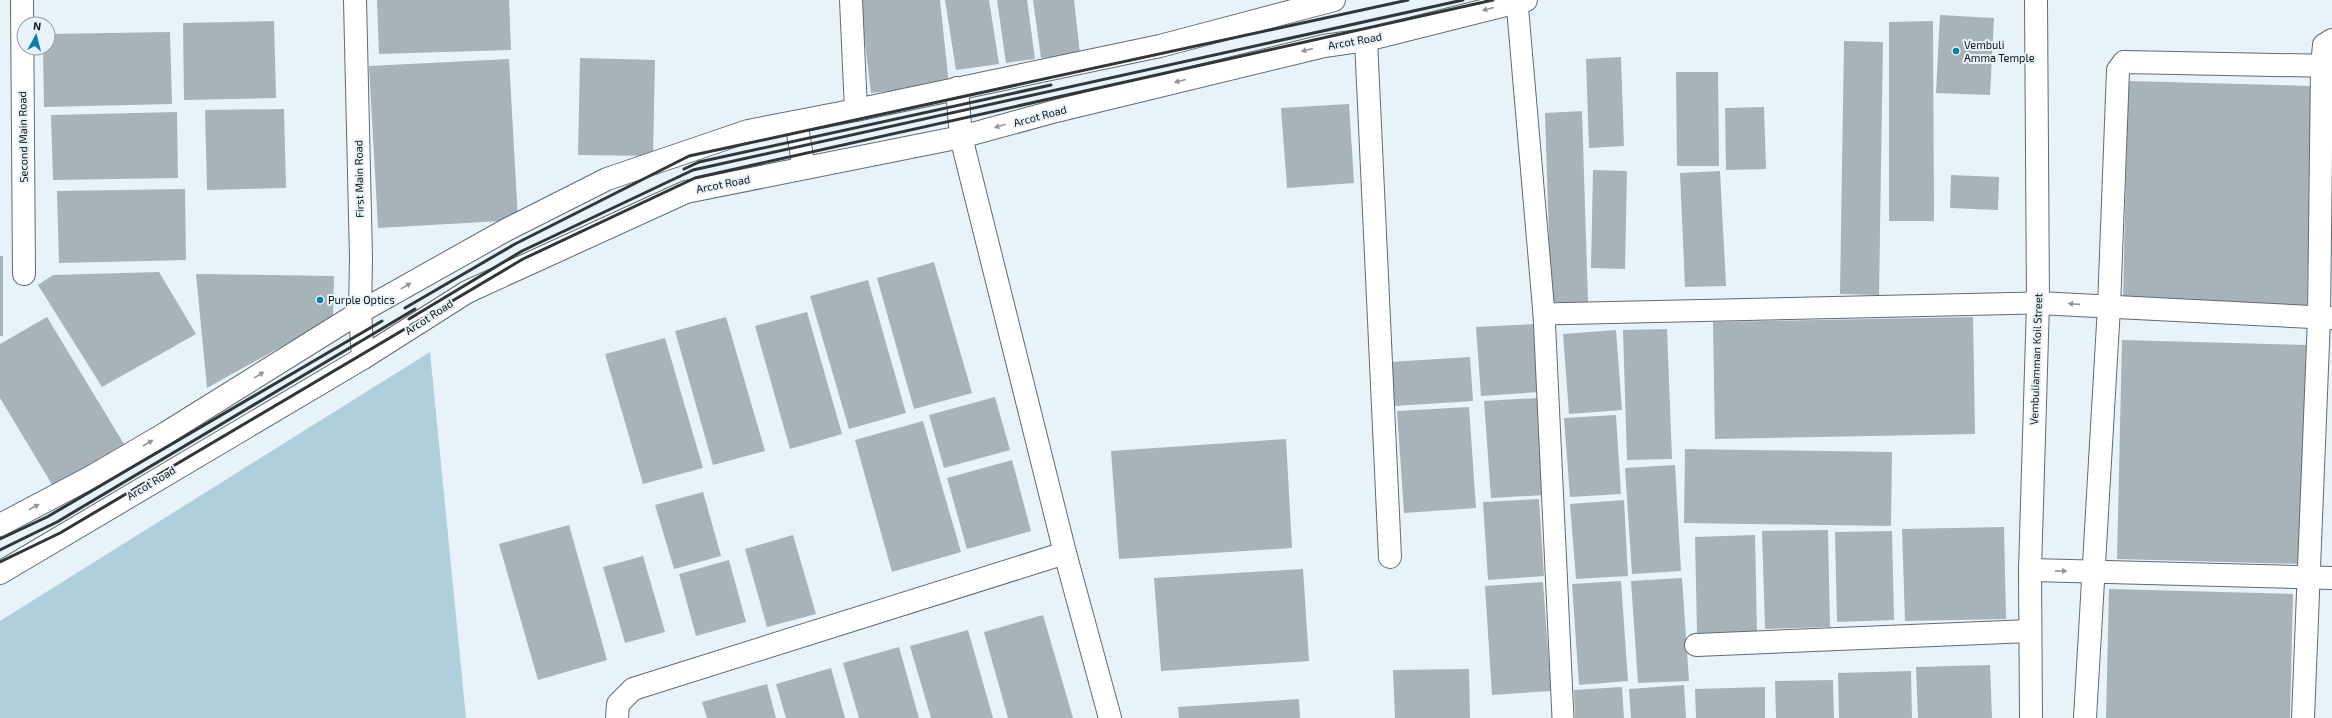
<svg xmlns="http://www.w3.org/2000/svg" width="2332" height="718" viewBox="0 0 2332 718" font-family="'Exo 2',sans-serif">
	<rect width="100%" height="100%" fill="#e7f3f9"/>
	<!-- green -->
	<path fill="#b0cfdd" d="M430 352 466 718H0V621Z"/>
	<!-- building -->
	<g fill="#a8b3b9">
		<path d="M377 0H509L511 50 379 54Z"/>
		<path d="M860 0H940L949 85 871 93Z"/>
		<path d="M945 0H989L999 64 956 70Z"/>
		<path d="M997 0H1027L1035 59 1006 63Z"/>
		<path d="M1033 0H1074L1080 54 1041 58Z"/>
		<path d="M1940 15 1994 18 1990 95 1936 93Z"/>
		<path d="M274 21 276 98 184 100 183 23Z"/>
		<path d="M1933 21 1934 221H1889V22Z"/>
		<path d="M170 32 172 104 44 107 43 48H48V34Z"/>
		<path d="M1844 41 1883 42 1879 295 1840 294Z"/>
		<path d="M1621 57 1624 146 1589 148 1586 59Z"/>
		<path d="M580 58 655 60 653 156 578 155Z"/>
		<path d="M509 59 518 220 378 228 369 66Z"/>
		<path d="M1676 72H1718L1719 166H1677Z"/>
		<path d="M2128 81 2312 86 2307 305 2123 300Z"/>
		<path d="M1349 104 1354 183 1287 188 1281 108Z"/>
		<path d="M1764 107 1766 169 1726 170 1725 108Z"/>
		<path d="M284 109 286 188 207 190 205 110Z"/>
		<path d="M1582 111 1588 302 1551 303 1545 113Z"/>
		<path d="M177 112 178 178 53 180 51 115Z"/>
		<path d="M1593 170 1627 171 1625 269 1591 268Z"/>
		<path d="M1720 171 1726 286 1685 287 1680 173Z"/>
		<path d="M1951 175 1999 177 1998 210 1950 208Z"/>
		<path d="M185 189 186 260 59 263 57 191Z"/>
		<rect x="0" y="256" width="3" height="80"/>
		<path d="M934 262 972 393 914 409 877 278Z"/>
		<path d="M159 272 196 334 102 387 38 285 53 275Z"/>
		<path d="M196 274 334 276 333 318 207 388Z"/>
		<path d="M868 280 906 413 849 429 810 296Z"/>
		<path d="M807 312 842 434 790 449 755 326Z"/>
		<path d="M47 317 124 444 53 486 0 398V344Z"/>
		<path d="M726 317 765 451 713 465 675 331Z"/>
		<path d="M1973 317 1975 434 1715 439 1713 322Z"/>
		<path d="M1536 324 1540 392 1481 396 1476 327Z"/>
		<path d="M1667 329 1672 459 1627 460 1623 330Z"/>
		<path d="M1616 330 1622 410 1569 414 1563 334Z"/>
		<path d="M665 338 703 468 643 484 605 354Z"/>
		<path d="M2122 340 2306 345 2300 564 2117 559Z"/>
		<path d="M1470 357 1473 401 1394 406 1390 362Z"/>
		<path d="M995 397 1010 450 944 468 929 415Z"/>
		<path d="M1537 398 1544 495 1491 498 1484 401Z"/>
		<path d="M1469 407 1476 508 1404 513 1397 411Z"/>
		<path d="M1616 415 1621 494 1570 497 1564 418Z"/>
		<path d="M923 421 961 552 892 572 855 440Z"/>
		<path d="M1286 439 1292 548 1119 559 1111 451Z"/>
		<path d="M1685 449 1892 452 1891 526 1684 523Z"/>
		<path d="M1012 460 1031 531 967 549 947 478Z"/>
		<path d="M1675 465 1681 571 1632 574 1625 468Z"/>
		<path d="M703 492 721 556 674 569 655 505Z"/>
		<path d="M1539 499 1544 576 1488 580 1483 502Z"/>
		<path d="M1624 500 1628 576 1576 579 1570 504Z"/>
		<path d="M569 525 607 660 538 680 499 544Z"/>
		<path d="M2004 527 2006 619 1905 621 1902 529Z"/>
		<path d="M1828 530 1830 627 1765 629 1762 531Z"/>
		<path d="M1892 531 1894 620 1837 622 1835 532Z"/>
		<path d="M793 535 816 614 767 627 745 549Z"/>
		<path d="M1755 535 1757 632 1697 633 1695 537Z"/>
		<path d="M643 556 665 632 625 643 603 567Z"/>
		<path d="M729 560 746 622 696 636 679 574Z"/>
		<path d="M1303 569 1309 661 1161 671 1154 578Z"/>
		<path d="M1682 578 1689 681 1638 683 1631 581Z"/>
		<path d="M1621 581 1628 681 1579 685 1572 584Z"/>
		<path d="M1543 582 1551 691 1492 695 1485 586Z"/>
		<path d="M2109 589 2293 594 2290 718H2106Z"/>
		<path d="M1043 615 1073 718H1008L984 632Z"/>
		<path d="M968 630 993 718H931L910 646Z"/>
		<path d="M899 647 919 718H859L843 663Z"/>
		<path d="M1990 665 1992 718H1918L1916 667Z"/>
		<path d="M831 668 845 718H786L776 684Z"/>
		<path d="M1469 669 1470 718H1395L1393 670Z"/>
		<path d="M1911 671 1912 718H1839L1838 673Z"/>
		<path d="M1833 680 1834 718H1776L1775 681Z"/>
		<path d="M767 684 776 718H707L702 702Z"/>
		<path d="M1684 685 1686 718H1631L1629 689Z"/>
		<path d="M1622 687 1624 718H1575L1574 690Z"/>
		<path d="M1765 687V718H1696L1695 689Z"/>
		<path d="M1299 699 1300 718H1179L1178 707Z"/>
	</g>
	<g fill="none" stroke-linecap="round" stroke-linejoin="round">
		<defs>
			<g id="service">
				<path d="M1517 2 1544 314 1563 718"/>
				<path d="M1544 314 2038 303"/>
			</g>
			<g id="minor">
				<path d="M22 0 24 274"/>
				<path d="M355 0 361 258 360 312 363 358"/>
				<path d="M851 0 856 110"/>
				<path d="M1366 40 1390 557"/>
				<path d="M957 88 961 137 1065 553 1110 718"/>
				<path d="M2038 303 2332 318"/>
				<path d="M2030 570 2332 578"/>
				<path d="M1696 645 2030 631"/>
				<path d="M617 718 618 704 633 689 1065 553"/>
				<path d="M2085 718 2109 307 2118 70 2124 62 2332 66"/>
				<path d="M2303 718 2319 318 2322 66 2324 45 2332 40"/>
			</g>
			<path id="tertiary" d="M2031 718 2030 570 2038 303 2036 0"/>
			<g id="primary">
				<path d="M796 122 804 168"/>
				<path d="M0 525 91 477 166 433 360 312 506 230 607 179 748 131 856 110 1160 46 1334 0"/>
				<path d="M0 573 363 358 467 292 686 192 961 137 1056 111 1324 46 1366 40 1526 0"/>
			</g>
		</defs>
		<!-- service casing -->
		<use href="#service" stroke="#606b70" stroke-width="23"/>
		<!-- minor casing -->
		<use href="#minor" stroke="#606b70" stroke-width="24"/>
		<!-- tertiary casing -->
		<use href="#tertiary" stroke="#606b70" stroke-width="24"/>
		<!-- primary casing -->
		<use href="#primary" stroke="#606b70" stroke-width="24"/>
		<!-- service -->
		<use href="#service" stroke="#fff" stroke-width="21"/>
		<!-- minor -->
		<use href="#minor" stroke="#fff" stroke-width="22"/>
		<!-- tertiary -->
		<use href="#tertiary" stroke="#fff" stroke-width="22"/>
		<!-- primary -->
		<use href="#primary" stroke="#fff" stroke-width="22"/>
		<!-- rail -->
		<g stroke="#313739" stroke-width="3">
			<path d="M684 169 699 162 1051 85"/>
			<path d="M405 308 515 244 689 156 1408 0"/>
			<path d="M409 319 522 251 693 170 1463 0"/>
			<path d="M0 539 47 517 382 321"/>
			<path d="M0 550 57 522 415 309"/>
			<path d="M0 562 60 533 523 259 695 178 1493 0"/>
		</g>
	</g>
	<!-- one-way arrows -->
	<defs><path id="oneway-solid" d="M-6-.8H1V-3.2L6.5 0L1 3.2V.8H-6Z"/></defs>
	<g fill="#939596">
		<use href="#oneway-solid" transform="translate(1488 9) rotate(166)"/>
		<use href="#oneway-solid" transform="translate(1307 50) rotate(166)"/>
		<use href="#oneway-solid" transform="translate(1180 81) rotate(166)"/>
		<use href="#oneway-solid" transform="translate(1000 126) rotate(164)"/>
		<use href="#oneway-solid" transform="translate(406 286) rotate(-29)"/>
		<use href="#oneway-solid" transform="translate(2074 304) rotate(-176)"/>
		<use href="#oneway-solid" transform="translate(259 375) rotate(-32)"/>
		<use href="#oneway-solid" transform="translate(148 443) rotate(-30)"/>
		<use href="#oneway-solid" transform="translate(34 507) rotate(-28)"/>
		<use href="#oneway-solid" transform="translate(2061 571) rotate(1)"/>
	</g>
	<!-- markers -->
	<g fill="#077fa6" stroke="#e7f3f9" stroke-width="1.5">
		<circle cx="1956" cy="51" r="4"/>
		<circle cx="320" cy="300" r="4"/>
	</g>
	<g text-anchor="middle" stroke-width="4" stroke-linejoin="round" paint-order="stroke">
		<!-- street labels -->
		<g font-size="11" fill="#101416" stroke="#e7f3f9">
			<text transform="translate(1355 41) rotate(-10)" y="4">Arcot Road</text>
			<text transform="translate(1040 116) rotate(-15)" y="4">Arcot Road</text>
			<text transform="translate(23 137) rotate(-91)" y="4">Second Main Road</text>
			<text transform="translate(359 179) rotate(-91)" y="4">First Main Road</text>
			<text transform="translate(723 184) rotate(-11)" y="4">Arcot Road</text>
			<text transform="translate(429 317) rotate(-33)" y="4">Arcot Road</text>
			<text transform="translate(2036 359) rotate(-88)" y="4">Vembuliamman Koil Street</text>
			<text transform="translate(151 483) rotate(-31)" y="4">Arcot Road</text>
		</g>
		<!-- poi labels -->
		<g font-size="11" fill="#101416" stroke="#e7f3f9" text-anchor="start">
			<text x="1964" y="49">Vembuli<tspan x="1964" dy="13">Amma Temple</tspan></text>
			<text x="328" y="304">Purple Optics</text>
		</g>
	</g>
	<!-- north arrow -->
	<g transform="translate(36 36) rotate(7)"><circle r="19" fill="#e7f3f9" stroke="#919a9e"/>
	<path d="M0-3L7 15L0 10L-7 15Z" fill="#077fa6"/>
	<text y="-6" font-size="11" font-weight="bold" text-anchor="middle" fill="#101416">N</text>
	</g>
</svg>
